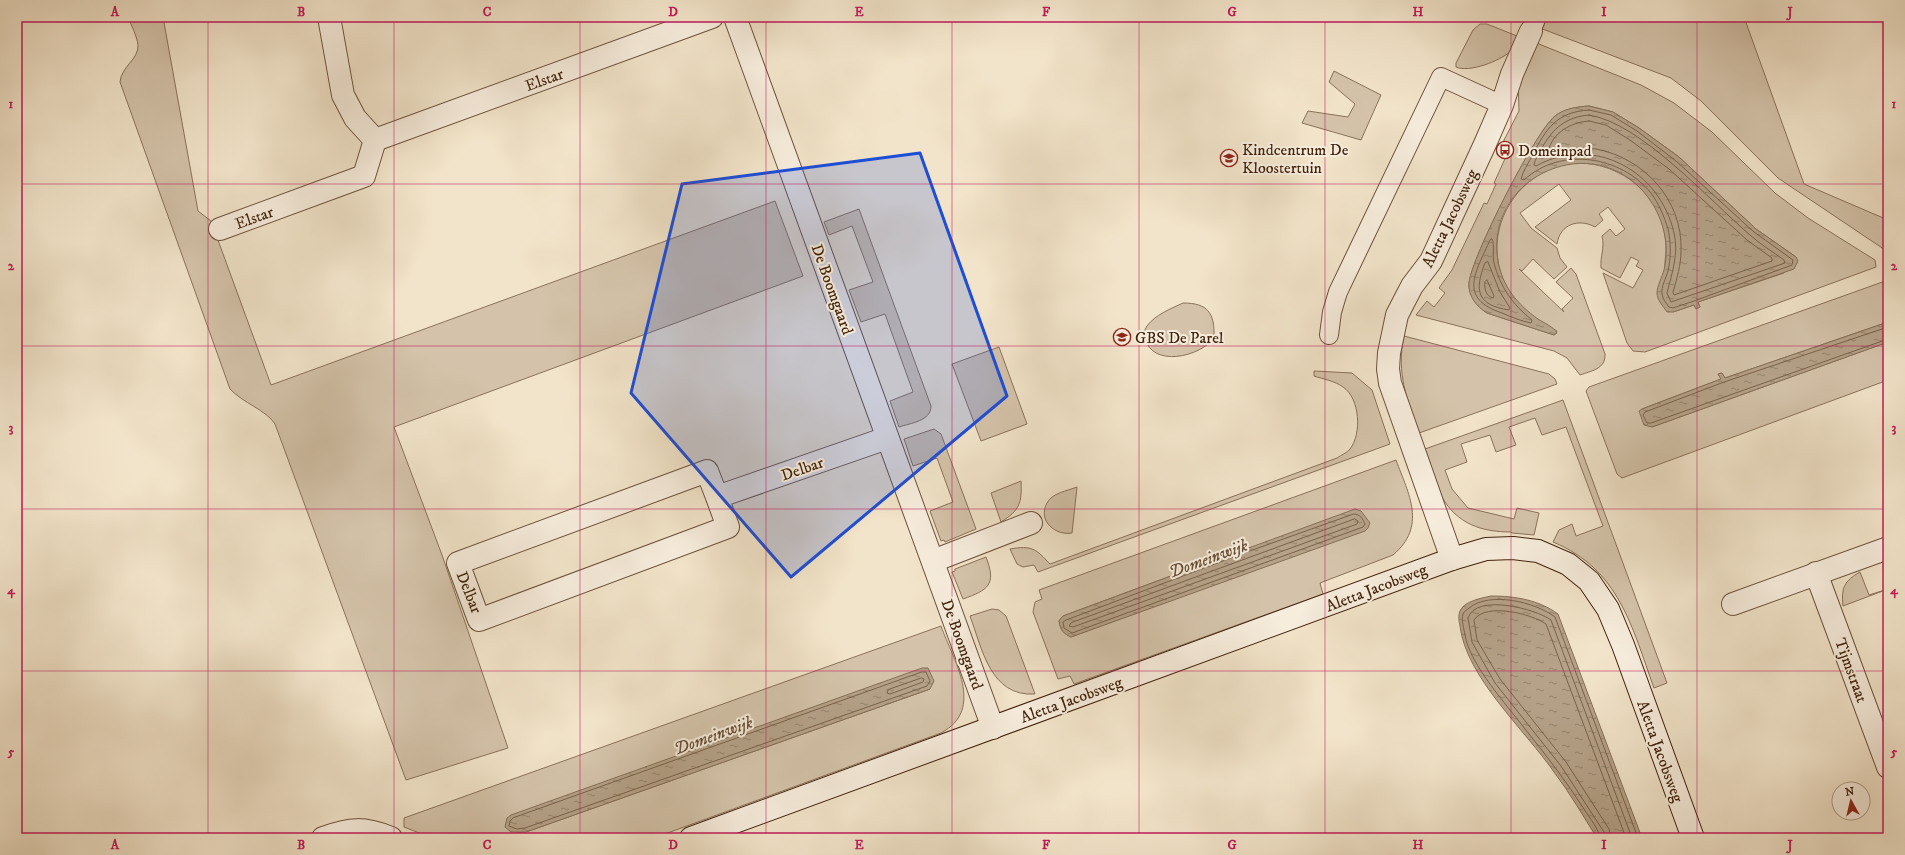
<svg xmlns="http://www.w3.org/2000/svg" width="1905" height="855" viewBox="0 0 1905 855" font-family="'IM FELL DW Pica',serif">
	<defs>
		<pattern id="water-ripples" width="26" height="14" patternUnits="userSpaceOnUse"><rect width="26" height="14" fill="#b5a289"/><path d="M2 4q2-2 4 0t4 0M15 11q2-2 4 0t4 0" fill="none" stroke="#95846e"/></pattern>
	</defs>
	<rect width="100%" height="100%" fill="#f2e4ca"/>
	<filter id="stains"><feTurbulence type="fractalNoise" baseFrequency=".005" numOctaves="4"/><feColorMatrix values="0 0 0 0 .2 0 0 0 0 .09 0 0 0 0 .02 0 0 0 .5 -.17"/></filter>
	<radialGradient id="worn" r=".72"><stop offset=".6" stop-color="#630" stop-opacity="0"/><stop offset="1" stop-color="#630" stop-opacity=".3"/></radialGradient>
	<!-- green -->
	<g fill="#d4c3aa" stroke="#8a725b" fill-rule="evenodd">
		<path d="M128 17H163L198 211 211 221 271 385 775 201 803 276 394 427 442 555 508 748 406 780 275 424C266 410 243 403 230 389L120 82C121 67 139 59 138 45 137 36 131 25 128 17Z"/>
		<path d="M1545 17H1744L1804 184 1888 220V252L1778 178 1701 101 1671 78 1540 28Z"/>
		<path d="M1480 24H1487L1517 36C1515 40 1514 48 1511 51 1500 61 1469 73 1456 67V63L1473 30Z"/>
		<path d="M1534 42 1641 85 1674 103 1712 132 1775 193 1808 218 1875 260 1876 267 1645 352 1633 351 1627 343 1603 273 1633 288 1643 270 1636 266 1639 261 1631 257 1620 278 1601 268C1600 256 1605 248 1602 236L1610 229 1616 236 1625 229 1608 207 1599 214 1603 220 1595 227C1579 218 1560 224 1557 244L1535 227 1571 200 1559 184 1520 213 1531 228 1557 248 1560 258 1567 267 1554 279 1533 259 1522 271 1519 269 1564 312 1562 309 1573 298 1556 282 1571 268 1576 274 1605 354C1606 369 1591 371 1580 375L1567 358 1554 351 1416 315 1427 301 1434 307 1445 293 1439 288 1452 270 1484 203 1487 204 1496 184 1494 183 1508 152 1502 149 1503 145 1502 144 1519 111 1518 77ZM1589 106 1613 112 1639 128 1679 157 1756 229 1796 257 1784 273 1698 302 1700 307 1694 305 1673 312C1670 299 1666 285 1665 271 1664 264 1666 256 1666 250 1666 236 1663 221 1656 209 1648 193 1634 180 1617 172 1534 132 1457 237 1520 305 1530 316 1544 323 1557 331L1554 335 1487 313C1477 307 1468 295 1469 283 1472 257 1535 132 1555 116 1564 109 1577 107 1589 106Z"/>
		<path d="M1334 71 1381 95 1361 140 1302 123 1308 111 1348 117 1355 104 1329 82Z"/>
		<path d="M859 209 931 406C931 421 911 423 899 427L890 401 913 392 885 314 861 322 849 290 873 282 852 226 829 235 824 222Z"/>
		<path d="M1888 280V322L1725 378 1722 373 1718 374 1721 379 1642 409 1652 427 1888 342V380L1622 478 1617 474 1586 391 1589 387Z"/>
		<path d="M1183 303C1208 303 1215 313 1214 338 1200 357 1152 368 1145 338 1144 334 1144 330 1147 326 1155 315 1170 309 1183 303Z"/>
		<path d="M1404 336 1549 374 1555 379 1557 384 1419 433C1407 398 1396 374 1404 336Z"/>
		<path d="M999 347 1027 424 981 441 952 364Z"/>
		<path d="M1314 371 1352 373 1372 390 1390 444 1038 572 1034 565 1023 567 1017 564 1010 549C1032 545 1036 549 1050 564L1337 458C1341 455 1347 453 1350 449 1362 434 1360 398 1343 387 1335 381 1323 379 1314 376Z"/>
		<path d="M1563 400 1667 683 1654 688C1632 627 1619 569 1553 542L1559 530 1572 524 1576 536 1603 526 1566 427 1542 435 1535 418 1509 427 1516 445 1496 452 1490 435 1461 444 1467 462 1445 470 1452 489 1468 508 1514 519 1517 508 1539 513 1534 535 1512 533 1511 532C1482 532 1457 524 1442 497L1425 449Z"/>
		<path d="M934 429 941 434 976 529 945 542 944 540 941 541 930 511 953 502 937 458 913 466 904 439Z"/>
		<path d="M1396 460C1409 495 1427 526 1393 555L1320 583 1323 594 1074 684 1070 676 1058 679 1033 612 1035 602 1042 599 1039 590ZM1368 528 1071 637C1063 633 1061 631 1059 621L1063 616 1241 550 1244 545 1245 549Z"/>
		<path d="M1021 481C1022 503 1020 510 1001 522L991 493Z"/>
		<path d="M1077 487 1072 533C1056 536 1037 521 1047 503 1052 493 1067 491 1077 487Z"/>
		<path d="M986 557C997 585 988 590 963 599L952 572 955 571V569Z"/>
		<path d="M1860 572 1869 595 1888 589 1843 606C1841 588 1844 581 1860 572Z"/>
		<path d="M992 609 999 610 1006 616 1035 694C990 697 982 648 970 616Z"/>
		<path d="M941 626C953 660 986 709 941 733L654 838H432L404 827V818ZM930 689 526 832 517 833Z"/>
	</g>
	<!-- water -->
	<g fill="url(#water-ripples)" stroke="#866f57">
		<path d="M1589 106 1613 112 1639 128 1679 157 1756 229 1796 257 1798 261 1794 269 1698 302 1700 307 1696 309 1694 305 1673 312H1667C1663 306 1657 300 1657 293 1657 286 1662 277 1664 270 1671 241 1661 210 1641 189 1585 130 1484 181 1498 261 1502 286 1518 305 1538 319 1544 323 1554 327 1557 333L1554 335 1487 313C1476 306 1468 296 1469 283 1471 258 1535 132 1555 116 1565 108 1577 107 1589 106Z"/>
		<path d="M1888 322V342L1652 427 1644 425 1639 411 1642 409 1721 379 1718 374 1722 373 1725 378Z"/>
		<path d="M1355 509 1361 511 1370 523 1368 528 1365 531 1071 637C1063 633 1061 631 1059 621L1063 616 1241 550 1240 547 1244 545 1246 549Z"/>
		<path d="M1491 596C1515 596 1539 600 1558 614L1642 838H1597C1583 816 1570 793 1554 772 1525 730 1466 677 1460 626 1459 621 1458 616 1460 611 1464 601 1482 598 1491 596Z"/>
		<path d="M922 668H928L934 681 930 689 526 832H511L505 827 507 818 511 815Z"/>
	</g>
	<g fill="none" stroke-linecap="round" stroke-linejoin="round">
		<!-- shore -->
		<g stroke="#7a624a" stroke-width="1">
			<path d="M1589 110 1611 115 1637 131 1676 161 1754 232 1793 260 1792 265 1694 301 1673 308 1669 307C1666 303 1663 300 1662 294 1661 287 1666 278 1668 271 1671 258 1671 242 1668 229 1664 216 1659 204 1651 193 1621 156 1561 146 1524 180L1521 179C1523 171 1528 164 1532 156 1546 129 1556 112 1589 110Z"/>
			<path d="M1589 115C1641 123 1709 200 1750 235 1760 244 1773 252 1784 260L1785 263 1671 302 1667 293C1672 273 1679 253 1674 233 1660 171 1594 134 1536 166L1534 165C1535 159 1539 153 1542 148 1553 128 1566 117 1589 115Z"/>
			<path d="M1589 121 1606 125 1630 140 1669 169 1747 240 1772 258V261L1674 295 1673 292C1677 278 1681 265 1681 251 1683 200 1644 158 1596 149 1586 148 1576 148 1565 149 1560 150 1553 153 1548 152 1552 133 1571 122 1589 121Z"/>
			<path d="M1492 239C1495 246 1492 256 1494 263 1500 287 1513 305 1532 320L1531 323C1521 321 1511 317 1502 313 1457 298 1476 272 1490 240Z"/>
			<path d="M1488 262 1500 292 1510 308 1509 310C1477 305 1474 291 1485 263Z"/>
			<path d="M1487 280 1494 296 1493 298C1486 296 1484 289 1485 282Z"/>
			<path d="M1888 327 1724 382 1645 412 1643 415 1647 423H1651L1888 339"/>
			<path d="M1354 514C1360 514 1363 519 1365 524L1363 527 1072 633 1064 628 1063 622 1066 620 1244 553Z"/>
			<path d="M1355 519 1358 521 1357 524 1073 627 1069 626 1071 623Z"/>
			<path d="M922 672H926L930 681 927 686 525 828 517 829 509 826 510 821 513 818Z"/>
			<path d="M922 678 924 679 923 682 890 694 887 693 888 690Z"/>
			<path d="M1600 838C1599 829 1589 817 1584 809 1566 781 1546 755 1525 729 1507 705 1470 665 1465 635 1464 629 1461 620 1463 614 1464 611 1467 610 1469 608 1490 591 1535 602 1555 617L1638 838"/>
			<path d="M1605 838 1604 832 1561 766 1495 683 1472 642 1468 618C1476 593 1536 609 1551 620L1632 838"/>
			<path d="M1611 838 1609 829 1566 762 1500 679 1477 640 1474 620C1486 602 1532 614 1546 624L1626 838"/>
		</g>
		<defs>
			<g id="lane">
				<path d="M1531 31 1537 17"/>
				<path d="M1329 335 1332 312 1338 292 1441 77 1502 105"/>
			</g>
			<g id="street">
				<path d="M735 17 993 728"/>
				<path d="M375 140 712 17"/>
				<path d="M220 229 364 176 375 140 355 118 343 95 329 17"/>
				<path d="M717 497 728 527 479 620 458 563 707 471 717 497 887 438"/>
				<path d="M1452 559 1390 383 1388 369 1389 353 1397 315 1412 286 1431 261 1485 144 1502 105 1512 74 1531 31"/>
				<path d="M933 561 1031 523"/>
				<path d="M1816 573 1888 767"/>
				<path d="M1733 604 1888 548"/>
				<path d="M323 838C350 828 364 827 391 838"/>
			</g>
			<path id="secondary" d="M691 838 1452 559 1486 549 1513 548 1538 551 1568 564 1589 581 1608 609 1623 645 1693 838"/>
		</defs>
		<!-- lane casing -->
		<use href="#lane" stroke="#6c523c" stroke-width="20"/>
		<!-- street casing -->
		<use href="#street" stroke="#6c523c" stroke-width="24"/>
		<!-- secondary casing -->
		<use href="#secondary" stroke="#40220c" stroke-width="24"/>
		<!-- lane -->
		<use href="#lane" stroke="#f7eddd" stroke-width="18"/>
		<!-- street -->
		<use href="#street" stroke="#f7eddd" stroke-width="22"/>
		<!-- secondary -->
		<use href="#secondary" stroke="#f7eddd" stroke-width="22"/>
	</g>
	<!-- marked area -->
	<path fill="#1d4ed8" fill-opacity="0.2" stroke="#1d4ed8" stroke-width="3" stroke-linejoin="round" d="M920 153 1007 396 791 577 631 393 682 184Z"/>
	<!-- grid -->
	<path fill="none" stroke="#c2185b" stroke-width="1" stroke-opacity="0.55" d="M208 17V838M394 17V838M580 17V838M766 17V838M952 17V838M1139 17V838M1325 17V838M1511 17V838M1697 17V838M17 184H1888M17 346H1888M17 509H1888M17 671H1888"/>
	<!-- icons -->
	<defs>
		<symbol id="bus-ring" viewBox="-11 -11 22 22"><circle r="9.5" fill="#f7eddd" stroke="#8f2418" stroke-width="1.5"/><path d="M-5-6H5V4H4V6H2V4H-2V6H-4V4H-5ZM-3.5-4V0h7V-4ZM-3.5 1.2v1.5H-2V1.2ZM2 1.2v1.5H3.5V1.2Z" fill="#8f2418"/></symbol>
		<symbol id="school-ring" viewBox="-11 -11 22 22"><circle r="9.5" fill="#f7eddd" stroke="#8f2418" stroke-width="1.5"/><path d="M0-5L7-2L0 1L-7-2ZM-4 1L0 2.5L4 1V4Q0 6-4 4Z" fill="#8f2418"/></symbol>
	</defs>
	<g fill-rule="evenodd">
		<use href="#bus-ring" x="1495" y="140" width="20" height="20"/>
		<use href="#school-ring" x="1219" y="148" width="20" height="20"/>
		<use href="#school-ring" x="1112" y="327" width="20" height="20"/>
	</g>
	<g text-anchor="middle" stroke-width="4" stroke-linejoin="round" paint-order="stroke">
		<!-- street labels -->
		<g font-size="16" fill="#40220c" stroke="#f7eddd">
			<text transform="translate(544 79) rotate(-20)" y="6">Elstar</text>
			<text transform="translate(254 217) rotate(-20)" y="6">Elstar</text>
			<text transform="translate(1449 218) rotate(-64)" y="6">Aletta Jacobsweg</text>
			<text transform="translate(833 289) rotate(70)" y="6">De Boomgaard</text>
			<text transform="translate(802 468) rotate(-19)" y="6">Delbar</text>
			<text transform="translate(1376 587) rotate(-21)" y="6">Aletta Jacobsweg</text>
			<text transform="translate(470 592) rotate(68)" y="6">Delbar</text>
			<text transform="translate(963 644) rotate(70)" y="6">De Boomgaard</text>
			<text transform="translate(1852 670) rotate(70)" y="6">Tijmstraat</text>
			<text transform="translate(1071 699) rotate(-20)" y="6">Aletta Jacobsweg</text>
			<text transform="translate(1661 751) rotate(70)" y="6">Aletta Jacobsweg</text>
		</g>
		<!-- poi labels -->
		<g font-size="16" fill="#40220c" stroke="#f7eddd" text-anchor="start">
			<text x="1242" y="155">Kindcentrum De<tspan x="1242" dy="18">Kloostertuin</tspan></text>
			<text x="1518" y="156">Domeinpad</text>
			<text x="1135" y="343">GBS De Parel</text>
		</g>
		<!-- water labels -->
		<g font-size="17" font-style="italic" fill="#694f38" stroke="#f7eddd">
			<text transform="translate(1208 558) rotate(-20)" y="6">Domeinwijk</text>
			<text transform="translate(713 735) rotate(-20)" y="6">Domeinwijk</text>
		</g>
	</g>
	<!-- margin -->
	<rect width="1905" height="855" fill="none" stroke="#f2e4ca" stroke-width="44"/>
	<!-- north arrow -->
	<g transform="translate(1851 801) rotate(352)"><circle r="19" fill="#f7eddd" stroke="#ae9c89"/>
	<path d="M0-3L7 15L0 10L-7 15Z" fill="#8f2418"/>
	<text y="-6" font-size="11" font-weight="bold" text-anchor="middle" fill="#40220c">N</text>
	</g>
	<rect x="22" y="22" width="1861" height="811" fill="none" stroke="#c2185b" stroke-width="1.5"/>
	<g font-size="13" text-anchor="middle" font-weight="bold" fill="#c2185b">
		<text x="115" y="16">A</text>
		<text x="301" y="16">B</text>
		<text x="487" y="16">C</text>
		<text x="673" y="16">D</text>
		<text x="859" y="16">E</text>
		<text x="1046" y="16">F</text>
		<text x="1232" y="16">G</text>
		<text x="1418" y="16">H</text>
		<text x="1604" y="16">I</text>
		<text x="1790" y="16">J</text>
		<text x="11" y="108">1</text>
		<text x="1894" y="108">1</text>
		<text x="11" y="270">2</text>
		<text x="1894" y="270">2</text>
		<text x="11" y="432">3</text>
		<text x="1894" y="432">3</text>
		<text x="11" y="594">4</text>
		<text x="1894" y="594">4</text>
		<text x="11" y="756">5</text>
		<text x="1894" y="756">5</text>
		<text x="115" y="849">A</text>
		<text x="301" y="849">B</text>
		<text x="487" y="849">C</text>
		<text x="673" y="849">D</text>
		<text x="859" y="849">E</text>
		<text x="1046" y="849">F</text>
		<text x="1232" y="849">G</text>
		<text x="1418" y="849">H</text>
		<text x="1604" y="849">I</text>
		<text x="1790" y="849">J</text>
	</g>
	<rect width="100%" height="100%" filter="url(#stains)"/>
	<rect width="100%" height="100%" fill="url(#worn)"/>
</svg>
